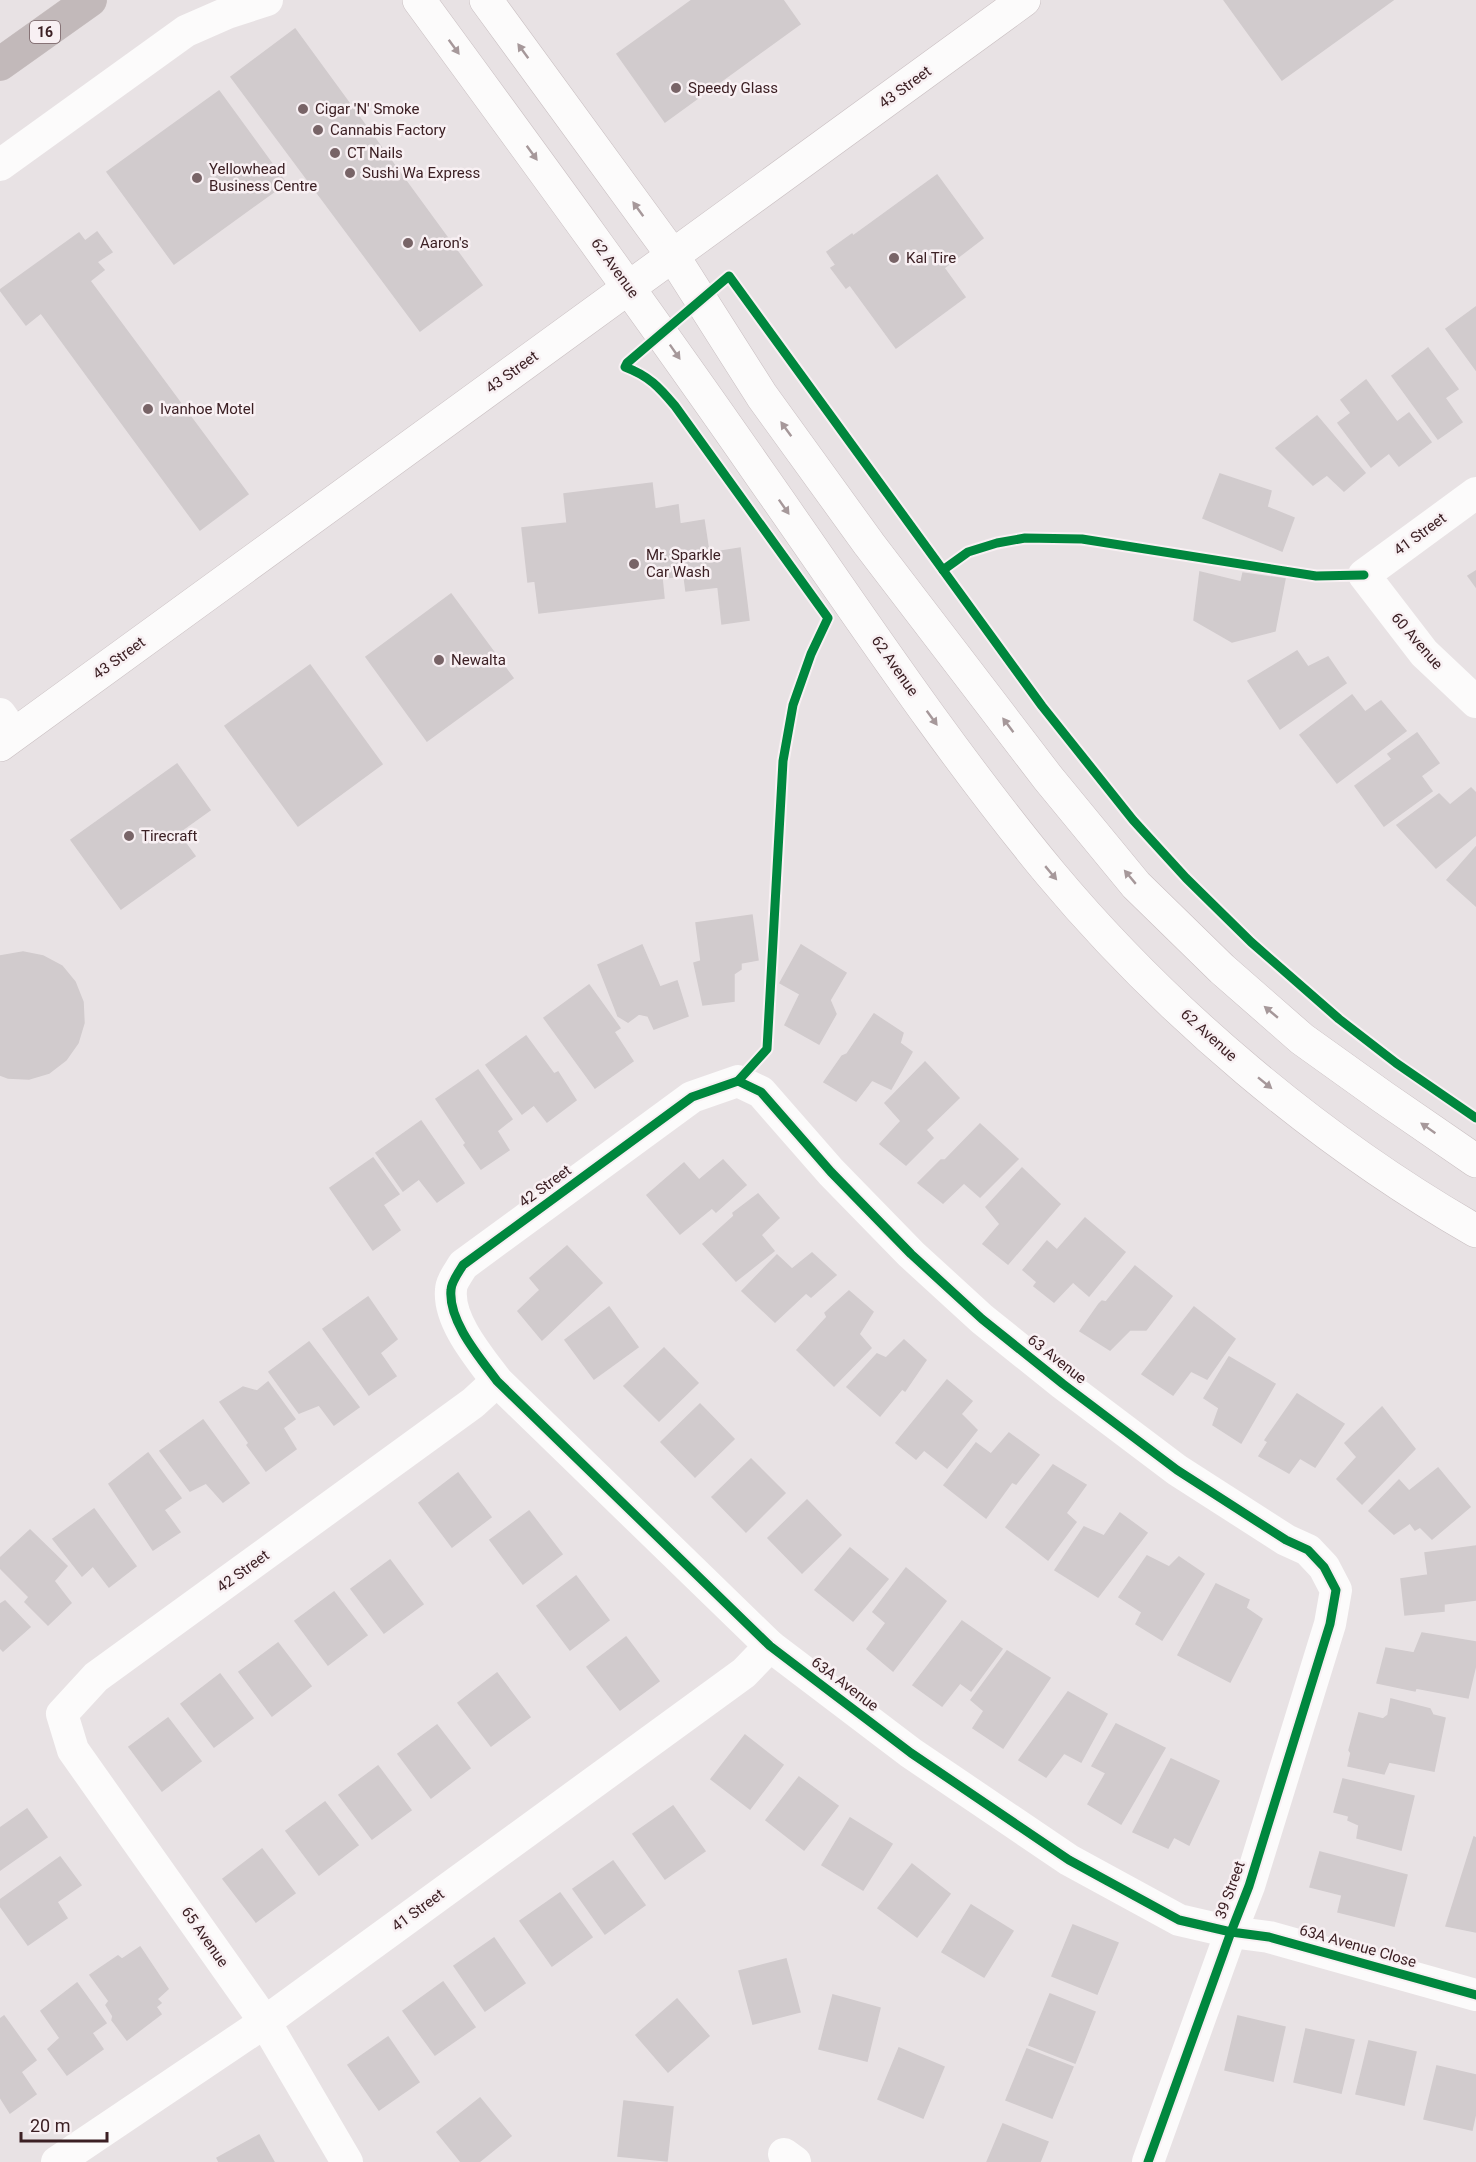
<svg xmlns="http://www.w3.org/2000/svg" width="1476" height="2162" viewBox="0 0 1476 2162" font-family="Roboto,sans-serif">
	<rect width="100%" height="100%" fill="#e8e2e4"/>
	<!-- building -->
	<g fill="#d1cbcd" stroke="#d1cbcd" stroke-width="1.5">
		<path d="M692 0H783L800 24 665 122 617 54Z"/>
		<path d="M1224 0H1393L1282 80Z"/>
		<path d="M295 29 482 285 420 331 231 77Z"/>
		<path d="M219 91 286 183 174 264 107 172Z"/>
		<path d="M937 175 983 238 944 268 965 297 896 348 850 285 846 288 831 268 836 265 827 252 852 234 853 236Z"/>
		<path d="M97 232 112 252 97 262 104 270 90 281 248 494 200 530 41 313 26 325 0 290 79 233 85 241Z"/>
		<path d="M1476 307V370L1446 329Z"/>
		<path d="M1428 348 1458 389 1445 398 1462 422 1438 439 1392 376Z"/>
		<path d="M1366 380 1397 422 1409 413 1431 442 1399 466 1389 453 1371 467 1338 423 1351 413 1341 400Z"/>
		<path d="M1317 416 1365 473 1344 491 1327 475 1313 485 1276 448Z"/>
		<path d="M1220 474 1271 491 1267 507 1294 518 1282 551 1203 518Z"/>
		<path d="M652 483 655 509 678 505 680 524 704 520 709 553 740 548 749 620 722 624 718 587 686 591 684 576 662 578 664 598 539 613 535 581 528 582 522 528 567 523 564 494Z"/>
		<path d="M1476 571V587L1468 576Z"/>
		<path d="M1200 572 1241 582 1243 573 1285 579 1275 631 1232 642 1194 620Z"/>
		<path d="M451 594 513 678 427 741 366 657Z"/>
		<path d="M1297 651 1308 667 1328 657 1346 683 1280 729 1248 681Z"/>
		<path d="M310 665 382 764 298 826 225 726Z"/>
		<path d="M1352 695 1365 712 1381 701 1406 731 1337 783 1300 735Z"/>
		<path d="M1417 733 1439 763 1421 776 1432 791 1384 826 1355 786 1392 759 1388 754Z"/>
		<path d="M177 764 210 810 178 833 195 856 121 909 71 840Z"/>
		<path d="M1471 788 1476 793V835L1436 868 1397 825 1439 794 1450 805Z"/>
		<path d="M1476 847V906L1447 880Z"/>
		<path d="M752 915 758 960 741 963V969L734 974V1001L703 1005 694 963 701 961 696 923Z"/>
		<path d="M642 945 660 987 677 981 688 1016 654 1029 648 1016 639 1014 628 1022 618 1016 598 965Z"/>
		<path d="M801 945 846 973 830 1000 836 1014 819 1044 785 1025 800 994 780 983Z"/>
		<path d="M23 952 43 956 62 966 75 982 83 1002 84 1023 78 1043 66 1060 49 1073 29 1079 8 1078 0 1075V956Z"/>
		<path d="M589 985 620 1028 614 1032 633 1061 595 1088 544 1018Z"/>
		<path d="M874 1014 903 1033 900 1043 912 1052 891 1089 872 1080 856 1101 824 1082 842 1056 847 1054Z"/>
		<path d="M526 1036 554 1074 558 1072 576 1100 547 1122 534 1105 522 1114 486 1065Z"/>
		<path d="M925 1062 959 1098 926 1130 933 1138 906 1165 880 1144 901 1121 885 1103Z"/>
		<path d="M478 1070 512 1119 497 1131 509 1150 481 1169 464 1145 466 1143 436 1099Z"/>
		<path d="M421 1121 464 1183 437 1202 419 1179 403 1191 376 1153Z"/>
		<path d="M980 1124 1018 1159 980 1197 964 1183 943 1203 918 1183 941 1160H945Z"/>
		<path d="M373 1158 399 1194 383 1205 400 1230 373 1250 330 1188Z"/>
		<path d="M723 1160 746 1185 716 1212 712 1208 680 1234 647 1195 684 1163 699 1180Z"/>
		<path d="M1022 1168 1060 1204 1008 1264 983 1244 1000 1224 986 1207Z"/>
		<path d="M758 1194 779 1218 761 1235 774 1251 736 1281 703 1244 734 1216 733 1213Z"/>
		<path d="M1085 1218 1125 1252 1089 1296 1073 1282 1054 1302 1034 1286 1037 1282 1023 1270 1047 1241 1057 1250Z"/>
		<path d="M567 1246 602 1283 542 1340 518 1311 540 1290 530 1278Z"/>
		<path d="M812 1253 836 1275 811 1297 806 1293 775 1322 742 1291 777 1255 792 1269Z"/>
		<path d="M1135 1266 1172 1296 1146 1330H1130L1110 1350 1080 1331 1099 1304 1102 1301 1106 1302Z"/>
		<path d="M849 1291 873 1312 859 1334 871 1348 834 1386 797 1350 827 1317 825 1313Z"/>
		<path d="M368 1297 397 1339 380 1353 396 1376 369 1395 323 1329Z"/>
		<path d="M609 1307 638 1347 594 1379 565 1340Z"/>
		<path d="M1194 1307 1235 1339 1207 1379 1191 1371 1173 1395 1142 1374Z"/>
		<path d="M904 1340 926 1360 905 1391 902 1389 880 1416 847 1387 877 1354 886 1358Z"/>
		<path d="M309 1342 359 1407 334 1425 319 1405 299 1413 269 1372Z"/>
		<path d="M664 1348 698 1383 659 1421 624 1386Z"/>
		<path d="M1229 1357 1275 1384 1241 1443 1213 1425 1219 1408 1204 1398Z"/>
		<path d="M947 1380 972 1401 961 1414 977 1430 947 1468 924 1450 916 1459 896 1443Z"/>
		<path d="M268 1382 295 1419 283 1428 296 1449 266 1471 247 1445 249 1443 220 1402 243 1387 257 1391Z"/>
		<path d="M1297 1394 1344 1424 1315 1467 1300 1458 1289 1473 1259 1456 1268 1442 1265 1440Z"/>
		<path d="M700 1404 734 1439 695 1477 661 1442Z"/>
		<path d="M1382 1407 1415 1449 1362 1504 1337 1479 1357 1457 1345 1443Z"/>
		<path d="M203 1420 249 1483 223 1502 206 1483 190 1491 160 1451Z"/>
		<path d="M1009 1433 1039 1455 1016 1484 1012 1482 986 1518 944 1485 976 1443 991 1454Z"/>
		<path d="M148 1453 181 1498 164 1510 180 1532 153 1550 109 1484Z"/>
		<path d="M751 1459 785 1493 746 1532 712 1497Z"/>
		<path d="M1053 1465 1086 1485 1066 1513 1076 1522 1048 1560 1006 1527Z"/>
		<path d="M1438 1468 1470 1507 1432 1539 1420 1527 1415 1530 1410 1523 1394 1534 1369 1511 1399 1480 1409 1491Z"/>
		<path d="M458 1473 491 1517 452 1547 419 1503Z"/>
		<path d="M807 1500 841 1535 802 1573 768 1538Z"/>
		<path d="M94 1509 136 1566 109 1587 93 1566 82 1576 53 1539Z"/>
		<path d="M529 1511 562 1554 523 1584 490 1540Z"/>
		<path d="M1120 1513 1147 1533 1098 1597 1055 1570 1084 1527 1104 1536Z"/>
		<path d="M30 1530 67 1566 54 1581 71 1603 48 1625 25 1602 29 1597 0 1568V1558Z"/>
		<path d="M1476 1546V1600L1444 1604V1611L1405 1615 1401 1579 1428 1575 1425 1553Z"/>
		<path d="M850 1548 888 1579 853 1621 815 1590Z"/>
		<path d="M1147 1556 1169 1567 1179 1557 1204 1574 1162 1640 1136 1624 1142 1612 1119 1597Z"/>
		<path d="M390 1560 423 1604 384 1633 351 1589Z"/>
		<path d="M906 1568 946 1601 893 1671 867 1649 886 1623 873 1612Z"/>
		<path d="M576 1576 609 1620 570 1650 537 1606Z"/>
		<path d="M1216 1584 1249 1600 1246 1608 1262 1619 1230 1682 1178 1655Z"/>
		<path d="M334 1592 367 1635 328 1665 295 1621Z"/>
		<path d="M5 1601 30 1627 3 1651 0 1648V1604Z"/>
		<path d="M962 1621 1002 1649 971 1691 960 1683 942 1706 913 1685Z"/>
		<path d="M1422 1633 1476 1642V1664L1468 1698 1416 1688 1415 1691 1377 1683 1386 1648 1414 1653Z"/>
		<path d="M626 1637 659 1681 620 1710 587 1667Z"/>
		<path d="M278 1643 311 1686 272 1716 239 1672Z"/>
		<path d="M1007 1651 1050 1678 1003 1748 973 1728 984 1711 971 1700Z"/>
		<path d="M497 1673 530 1717 491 1746 458 1703Z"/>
		<path d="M220 1674 253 1718 214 1747 181 1704Z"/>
		<path d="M1068 1692 1107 1714 1081 1762 1064 1753 1046 1777 1019 1760Z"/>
		<path d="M1391 1699 1430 1709 1433 1715 1445 1718 1434 1771 1389 1762 1384 1774 1348 1766 1351 1753 1349 1750 1359 1713 1383 1719 1388 1715Z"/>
		<path d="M168 1718 201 1761 162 1791 129 1747Z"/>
		<path d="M1116 1724 1165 1748 1121 1824 1088 1804 1106 1773 1092 1766Z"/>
		<path d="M437 1725 470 1768 431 1798 398 1754Z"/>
		<path d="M745 1735 783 1765 750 1809 711 1779Z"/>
		<path d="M1171 1759 1219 1781 1189 1845 1174 1837 1168 1848 1133 1832Z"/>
		<path d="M378 1766 411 1810 372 1839 339 1795Z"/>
		<path d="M799 1777 838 1806 804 1850 766 1820Z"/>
		<path d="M1343 1779 1414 1796 1401 1850 1357 1838 1359 1825 1348 1820 1349 1816 1334 1812Z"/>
		<path d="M325 1802 358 1845 319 1875 286 1831Z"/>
		<path d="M673 1806 705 1851 665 1879 633 1834Z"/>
		<path d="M27 1809 47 1837 0 1870V1828Z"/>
		<path d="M850 1818 892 1844 863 1890 822 1865Z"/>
		<path d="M1474 1837 1476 1838V1932L1446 1926Z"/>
		<path d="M262 1849 295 1893 256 1922 223 1879Z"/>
		<path d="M1320 1852 1407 1875 1394 1926 1338 1912 1342 1895 1310 1887Z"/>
		<path d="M60 1857 81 1885 57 1902 67 1918 28 1945 0 1906V1900Z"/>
		<path d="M613 1861 645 1905 605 1934 573 1889Z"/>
		<path d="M912 1864 950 1894 917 1937 878 1908Z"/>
		<path d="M560 1893 592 1937 552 1966 520 1921Z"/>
		<path d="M971 1905 1013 1931 984 1977 942 1952Z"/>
		<path d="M1073 1925 1118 1943 1097 1994 1052 1976Z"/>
		<path d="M494 1938 525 1983 485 2011 454 1966Z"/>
		<path d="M140 1947 168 1989 157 1999 161 2003 156 2007 161 2014 127 2040 112 2020 113 2016 106 2005 109 2001 90 1975 118 1956 122 1959Z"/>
		<path d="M786 1959 800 2012 753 2024 739 1971Z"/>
		<path d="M443 1982 475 2027 435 2055 403 2011Z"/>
		<path d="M77 1983 106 2023 92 2033 103 2049 67 2075 48 2049 60 2038 41 2011Z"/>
		<path d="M1050 1994 1095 2012 1075 2063 1029 2045Z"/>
		<path d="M833 1995 880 2008 867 2061 819 2049Z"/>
		<path d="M677 1999 709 2036 668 2072 636 2035Z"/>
		<path d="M4 2016 36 2060 21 2072 36 2094 10 2113 0 2097V2019Z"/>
		<path d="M1238 2016 1285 2027 1273 2081 1225 2070Z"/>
		<path d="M1306 2029 1354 2040 1341 2093 1294 2082Z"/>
		<path d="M388 2037 419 2082 379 2110 348 2065Z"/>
		<path d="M1369 2041 1416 2052 1404 2105 1356 2094Z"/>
		<path d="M899 2048 944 2067 923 2118 878 2099Z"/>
		<path d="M1027 2049 1073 2067 1052 2118 1006 2100Z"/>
		<path d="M1437 2066 1476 2075V2112L1472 2130 1424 2119Z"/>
		<path d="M480 2098 511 2136 479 2162H461L437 2132Z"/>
		<path d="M624 2101 673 2107 667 2161 618 2156Z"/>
		<path d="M1003 2124 1048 2142 1040 2162H987Z"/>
		<path d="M259 2135 274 2162H219L217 2158Z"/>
	</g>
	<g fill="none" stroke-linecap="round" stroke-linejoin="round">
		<defs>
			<g id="secondary">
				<path d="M419 0C534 157 649 314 760 474 854 608 945 746 1050 873 1166 1012 1319 1141 1476 1231"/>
				<path d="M486 0 673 256 762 396 869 544 1048 778 1136 885 1222 969 1302 1039 1383 1097 1476 1161"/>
				<path d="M0 745 1024 0"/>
			</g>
			<path id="highway" d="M0 64 90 0"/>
		</defs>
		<!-- secondary casing -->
		<use href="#secondary" stroke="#c8bec0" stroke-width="34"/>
		<!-- highway casing -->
		<use href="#highway" stroke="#c9c0c1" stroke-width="34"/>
		<!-- street -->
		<g stroke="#fcfbfb" stroke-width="32">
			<path d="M0 165 186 31 227 13 267 0"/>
			<path d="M1476 493 1364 575 1424 653 1476 702"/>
			<path d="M0 714 14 734"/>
			<path d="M784 2154 795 2162"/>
			<path d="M57 2162 265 2022 744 1673 770 1646"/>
			<path d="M347 2162 265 2022 73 1750 62 1714 96 1677 473 1403 497 1381"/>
			<path d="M1148 2162 1231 1932 1249 1886 1330 1624 1336 1590 1324 1567 1308 1550 1286 1540 1177 1470 1063 1384 982 1319 911 1254 831 1172 761 1092 738 1081 692 1097 463 1265C459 1272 451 1282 451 1290 448 1321 480 1358 497 1381L770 1646 911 1753 1069 1860 1179 1920 1231 1932 1269 1937 1476 1995"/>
		</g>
		<!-- secondary -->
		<use href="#secondary" stroke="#fcfbfb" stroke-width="33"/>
		<!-- highway -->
		<use href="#highway" stroke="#c2b9ba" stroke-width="33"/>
		<defs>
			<g id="cycleway">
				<path d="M943 570 968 552 997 543 1025 538 1082 539 1316 576 1364 575"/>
				<path d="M738 1081 767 1049 783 761 793 705 811 654 828 618 675 406C659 387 649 376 625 367L627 363 729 276 1042 706 1133 820 1186 878 1251 942 1339 1019 1396 1063 1476 1118"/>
				<path d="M1148 2162 1231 1932 1249 1886 1330 1624 1336 1590 1324 1567 1308 1550 1286 1540 1177 1470 1063 1384 982 1319 911 1254 831 1172 761 1092 738 1081 692 1097 463 1265C459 1272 451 1282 451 1290 448 1321 480 1358 497 1381L770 1646 911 1753 1069 1860 1179 1920 1231 1932 1269 1937 1476 1995"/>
			</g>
		</defs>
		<!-- cycleway casing -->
		<use href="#cycleway" stroke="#f8f0f3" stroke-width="13"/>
		<!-- cycleway -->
		<use href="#cycleway" stroke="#00873e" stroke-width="9"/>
	</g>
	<!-- one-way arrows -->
	<defs><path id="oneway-solid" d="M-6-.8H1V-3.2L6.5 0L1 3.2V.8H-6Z" transform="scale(1.5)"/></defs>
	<g fill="#a6989a">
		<use href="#oneway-solid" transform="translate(454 47) rotate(54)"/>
		<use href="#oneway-solid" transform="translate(523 51) rotate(-126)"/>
		<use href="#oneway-solid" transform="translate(532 153) rotate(54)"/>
		<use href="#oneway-solid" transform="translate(638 209) rotate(-126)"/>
		<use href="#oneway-solid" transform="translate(675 352) rotate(55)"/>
		<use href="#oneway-solid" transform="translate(786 429) rotate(-126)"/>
		<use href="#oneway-solid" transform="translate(784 507) rotate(55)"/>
		<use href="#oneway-solid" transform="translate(932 718) rotate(54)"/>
		<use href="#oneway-solid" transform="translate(1008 725) rotate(-127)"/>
		<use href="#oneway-solid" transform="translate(1051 873) rotate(50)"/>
		<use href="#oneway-solid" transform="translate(1130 877) rotate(-130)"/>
		<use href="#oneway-solid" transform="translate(1271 1012) rotate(-140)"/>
		<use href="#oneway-solid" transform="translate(1265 1083) rotate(39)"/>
		<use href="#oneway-solid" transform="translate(1428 1128) rotate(-145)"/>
	</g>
	<!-- markers -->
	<g fill="#786467" stroke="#f8f0f3" stroke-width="2">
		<circle cx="676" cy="88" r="6"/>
		<circle cx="303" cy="109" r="6"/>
		<circle cx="318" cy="130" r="6"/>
		<circle cx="335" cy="153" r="6"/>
		<circle cx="350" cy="173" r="6"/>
		<circle cx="197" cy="178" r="6"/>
		<circle cx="408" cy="243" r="6"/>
		<circle cx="894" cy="258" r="6"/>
		<circle cx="148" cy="409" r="6"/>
		<circle cx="634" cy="564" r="6"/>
		<circle cx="439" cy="660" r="6"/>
		<circle cx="129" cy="836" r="6"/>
	</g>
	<g text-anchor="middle" stroke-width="5" stroke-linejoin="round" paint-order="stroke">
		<!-- shield labels -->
		<rect fill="#f8f0f3" stroke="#745e62" stroke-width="1.5" x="30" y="21" width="30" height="22" rx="4.5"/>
		<g font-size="14" font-weight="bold" fill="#3c2024">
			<text x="45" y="37">16</text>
		</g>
		<!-- street labels -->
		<g font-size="15" fill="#3c2024" stroke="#f8f0f3">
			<text transform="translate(905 87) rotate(-36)" y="5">43 Street</text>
			<text transform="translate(615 268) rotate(54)" y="5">62 Avenue</text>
			<text transform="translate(512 372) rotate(-36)" y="5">43 Street</text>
			<text transform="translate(1420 534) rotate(-36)" y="5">41 Street</text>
			<text transform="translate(1417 641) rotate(49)" y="5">60 Avenue</text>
			<text transform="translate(119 658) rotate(-36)" y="5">43 Street</text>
			<text transform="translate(895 666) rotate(55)" y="5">62 Avenue</text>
			<text transform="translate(1209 1035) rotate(42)" y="5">62 Avenue</text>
			<text transform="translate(545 1186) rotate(-36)" y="5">42 Street</text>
			<text transform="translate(1057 1359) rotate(38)" y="5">63 Avenue</text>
			<text transform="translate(243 1571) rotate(-36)" y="5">42 Street</text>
			<text transform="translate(845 1684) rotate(37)" y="5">63A Avenue</text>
			<text transform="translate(1230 1890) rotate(-70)" y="5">39 Street</text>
			<text transform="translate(418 1910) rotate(-36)" y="5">41 Street</text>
			<text transform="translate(205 1937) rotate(55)" y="5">65 Avenue</text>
			<text transform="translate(1358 1946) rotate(16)" y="5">63A Avenue Close</text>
		</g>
		<!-- poi labels -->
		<g font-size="15" fill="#3c2024" stroke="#f8f0f3" text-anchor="start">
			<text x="688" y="93">Speedy Glass</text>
			<text x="315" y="114">Cigar 'N' Smoke</text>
			<text x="330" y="135">Cannabis Factory</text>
			<text x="347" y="158">CT Nails</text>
			<text x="209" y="174">Yellowhead<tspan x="209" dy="17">Business Centre</tspan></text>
			<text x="362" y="178">Sushi Wa Express</text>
			<text x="420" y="248">Aaron's</text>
			<text x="906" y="263">Kal Tire</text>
			<text x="160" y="414">Ivanhoe Motel</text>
			<text x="646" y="560">Mr. Sparkle<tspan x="646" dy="17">Car Wash</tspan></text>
			<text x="451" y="665">Newalta</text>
			<text x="141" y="841">Tirecraft</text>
		</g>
	</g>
	<!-- scale -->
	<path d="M21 2132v9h86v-9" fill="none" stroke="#3c2024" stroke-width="3"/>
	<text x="30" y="2132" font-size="18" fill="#3c2024" stroke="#f8f0f3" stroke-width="4.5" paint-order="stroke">20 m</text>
</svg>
